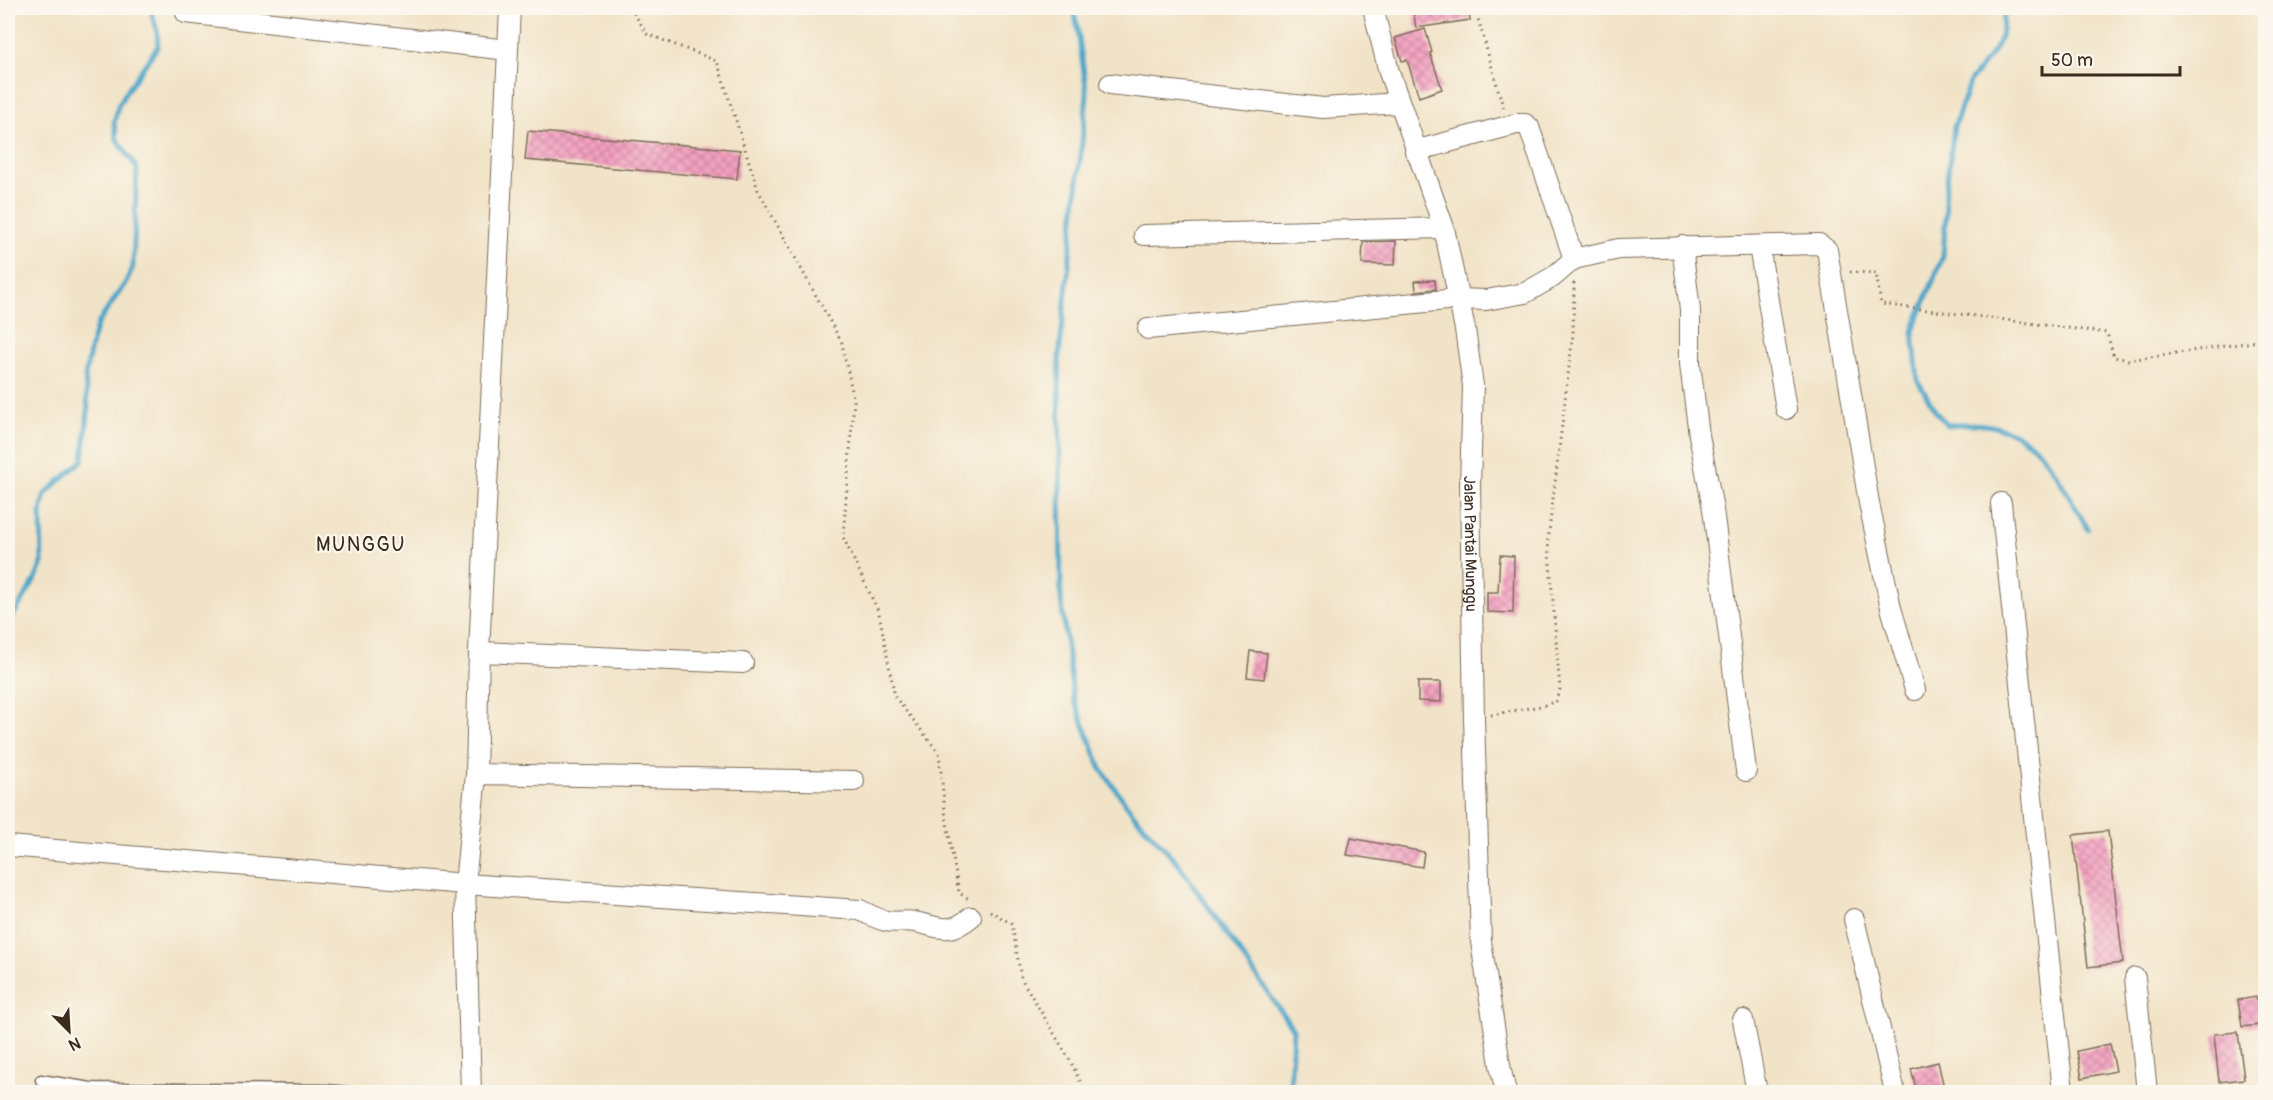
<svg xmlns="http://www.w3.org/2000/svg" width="2273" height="1100" viewBox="0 0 2273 1100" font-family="Pangolin,sans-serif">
	<defs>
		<pattern id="building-cross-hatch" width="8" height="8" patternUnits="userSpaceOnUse" patternTransform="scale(1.5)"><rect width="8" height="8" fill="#f4a1c1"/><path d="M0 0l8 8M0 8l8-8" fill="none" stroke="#c7839c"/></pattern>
	</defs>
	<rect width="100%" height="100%" fill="#fbf7ec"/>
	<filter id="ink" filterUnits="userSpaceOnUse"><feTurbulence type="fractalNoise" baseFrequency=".0167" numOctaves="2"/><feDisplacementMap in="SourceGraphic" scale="12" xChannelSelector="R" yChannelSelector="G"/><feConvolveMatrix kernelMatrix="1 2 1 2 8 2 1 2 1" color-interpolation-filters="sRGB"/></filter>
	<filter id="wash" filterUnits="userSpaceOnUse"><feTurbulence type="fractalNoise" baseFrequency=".008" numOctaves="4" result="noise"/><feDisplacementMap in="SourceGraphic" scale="24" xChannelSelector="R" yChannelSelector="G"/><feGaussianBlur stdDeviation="1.35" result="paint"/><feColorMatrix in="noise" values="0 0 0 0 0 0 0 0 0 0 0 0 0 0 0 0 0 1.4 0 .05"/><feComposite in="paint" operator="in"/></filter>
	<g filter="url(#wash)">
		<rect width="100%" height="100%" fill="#f1e3c7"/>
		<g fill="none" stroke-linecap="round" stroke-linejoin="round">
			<!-- stream -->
			<g stroke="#4aa5c8" stroke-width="5">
				<path d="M1072 8 1077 24 1087 95 1059 358 1061 599 1073 697 1101 769 1134 815 1177 862 1293 1029 1290 1092"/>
				<path d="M2005 8 2001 37 1993 52 1971 80 1954 127 1945 195 1946 212 1943 256 1913 331 1918 381 1936 412 1947 425C2037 417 2048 462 2088 529"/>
				<path d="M8 624 36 578 42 563 41 512 45 494 83 460 88 410 85 376 92 342 97 325 126 282 133 267 137 168 117 140 114 123 118 106 126 92 158 46 157 30 150 8"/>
			</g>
		</g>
		<g id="blocks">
			<!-- building -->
			<g fill="url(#building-cross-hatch)">
				<path d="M1413 8H1468L1470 20 1416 28Z"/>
				<path d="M1425 29 1432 52 1430 53 1442 89 1419 97 1407 60 1402 61 1395 38Z"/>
				<path d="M528 131 740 150 737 179 525 160Z"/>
				<path d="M1396 241 1395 265 1362 264 1363 242Z"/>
				<path d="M1435 280 1436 289 1416 291 1415 281Z"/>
				<path d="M1500 555 1514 556 1513 613 1487 612V592H1498Z"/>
				<path d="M1250 651 1267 653 1264 679 1247 677Z"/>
				<path d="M1418 682H1441V702L1418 701Z"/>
				<path d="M2108 831 2123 963 2088 967 2073 835Z"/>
				<path d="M1351 838 1424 852 1422 867 1347 855Z"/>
				<path d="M2256 997 2260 1025 2242 1027 2238 1000Z"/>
				<path d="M2238 1032 2244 1079 2219 1082 2214 1034Z"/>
				<path d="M2110 1044 2116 1071 2082 1078 2077 1051Z"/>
				<path d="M1938 1062 1945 1092H1917L1911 1069Z"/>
			</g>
		</g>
	</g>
	<g filter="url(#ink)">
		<use href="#blocks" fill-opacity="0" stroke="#7b6b59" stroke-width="1.5"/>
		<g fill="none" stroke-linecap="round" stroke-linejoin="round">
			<defs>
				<path id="lane" d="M41 1080 91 1088 327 1090 348 1092"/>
				<g id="street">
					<path id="s1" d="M1373 8 1389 72 1444 228 1465 329 1473 386 1470 485 1474 718 1481 942 1501 1071 1506 1092"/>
					<path d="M186 13 508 50"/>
					<path d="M1110 84 1323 108 1399 103"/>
					<path d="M1415 151 1516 124H1525L1529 127 1574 259"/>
					<path d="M1144 235 1444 228"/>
					<path d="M1682 246 1690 310V364L1699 435 1713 509 1746 771"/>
					<path d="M1759 246 1786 409"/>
					<path d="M1148 329 1457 299 1486 300 1525 293 1553 277 1574 259 1619 249 1819 244 1827 250 1869 503 1891 608 1915 690"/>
					<path d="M2001 503 2063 1092"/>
					<path d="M479 652 743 663"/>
					<path d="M476 774 854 781"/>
					<path d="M8 846 465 884 860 910C868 914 877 919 886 921 895 923 905 920 914 922 938 926 949 936 971 917"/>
					<path d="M1854 919 1895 1092"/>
					<path d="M2135 978 2147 1092"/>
					<path d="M1743 1020 1757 1092"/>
					<path d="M471 1092 465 884 476 774 479 652 510 8"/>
				</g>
			</defs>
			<!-- lane casing -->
			<use href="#lane" stroke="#7b6b59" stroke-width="13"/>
			<!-- street casing -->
			<use href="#street" stroke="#7b6b59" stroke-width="22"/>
			<!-- path -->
			<g stroke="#7b6b59" stroke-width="3" stroke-dasharray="1.5 4.5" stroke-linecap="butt">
				<path d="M631 8 647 34 717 61 758 190 842 343 854 401 843 537 879 613 895 697 939 753 945 811 959 893 969 899"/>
				<path d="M1475 8 1504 110"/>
				<path d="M1850 272 1876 273 1881 304 2107 333 2114 357 2129 360 2266 340"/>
				<path d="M1491 715 1546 705 1556 701 1560 689 1548 540 1573 334 1574 282"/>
				<path d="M990 911 1012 924 1021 978 1071 1062 1085 1092"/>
			</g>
			<!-- lane -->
			<use href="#lane" stroke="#fff" stroke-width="10"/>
			<!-- street -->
			<use href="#street" stroke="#fff" stroke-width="20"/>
		</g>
	</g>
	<g text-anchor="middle" stroke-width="4.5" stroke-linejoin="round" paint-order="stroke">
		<!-- street labels -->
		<g font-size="16" fill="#3b2a1e" stroke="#fbf7ec">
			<text dy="6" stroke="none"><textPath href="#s1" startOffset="550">Jalan Pantai Munggu</textPath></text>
		</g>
		<!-- quarter labels -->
		<g font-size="20" letter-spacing="1.5" fill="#3b2a1e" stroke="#fbf7ec">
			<text x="361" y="551">MUNGGU</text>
		</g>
	</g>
	<!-- margin -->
	<rect width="2273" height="1100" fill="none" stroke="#fbf7ec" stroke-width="30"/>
	<!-- north arrow -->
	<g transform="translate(69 1031) rotate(156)" stroke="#fbf7ec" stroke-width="4.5" paint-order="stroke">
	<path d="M0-4.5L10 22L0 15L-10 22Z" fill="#3b2a1e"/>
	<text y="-9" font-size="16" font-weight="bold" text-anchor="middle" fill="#3b2a1e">N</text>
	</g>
	<!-- scale -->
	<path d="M2042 66v9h138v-9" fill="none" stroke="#3b2a1e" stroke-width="3"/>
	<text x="2051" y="66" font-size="18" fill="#3b2a1e" stroke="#fbf7ec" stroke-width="4.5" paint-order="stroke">50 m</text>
</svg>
